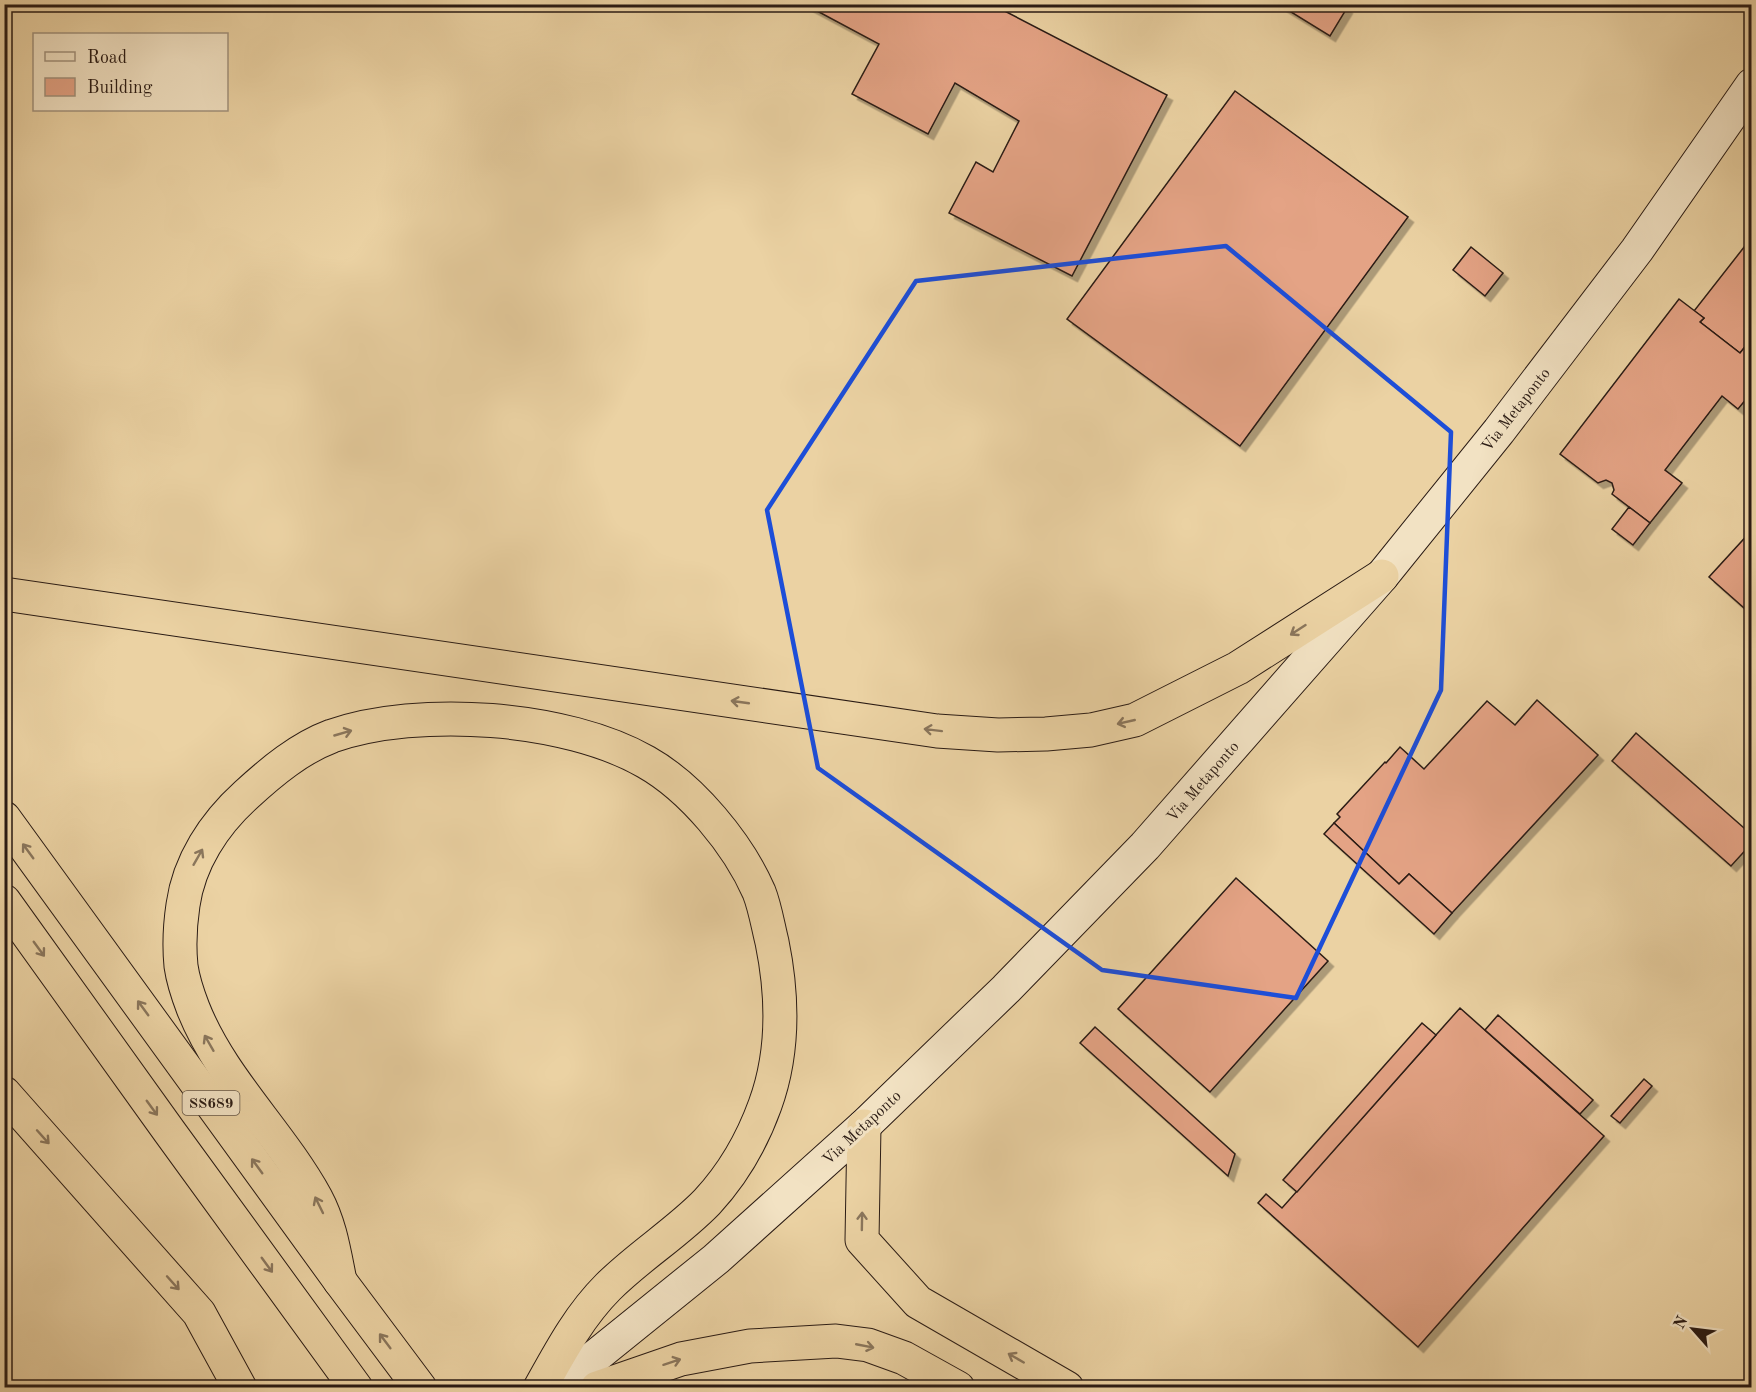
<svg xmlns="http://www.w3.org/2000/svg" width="1756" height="1392" viewBox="0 0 1756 1392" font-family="'Old Standard TT',serif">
	<defs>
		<filter id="shadow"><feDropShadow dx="5.5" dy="5.5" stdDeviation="0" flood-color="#0004"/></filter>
	</defs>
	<rect width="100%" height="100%" fill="#ebd2a3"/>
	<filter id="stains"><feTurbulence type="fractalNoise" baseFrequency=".00333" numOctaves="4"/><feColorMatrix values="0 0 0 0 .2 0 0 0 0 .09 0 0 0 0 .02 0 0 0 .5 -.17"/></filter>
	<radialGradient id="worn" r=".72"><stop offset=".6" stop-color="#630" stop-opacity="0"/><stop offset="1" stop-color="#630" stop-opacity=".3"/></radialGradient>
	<!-- building -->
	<g fill="#e4a385" stroke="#2a1b14" stroke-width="1.5" filter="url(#shadow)">
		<path d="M804 4H991L1167 95 1072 276 949 213 976 162 993 172 1019 121 955 83 928 134 852 94 879 44Z"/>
		<path d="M1278 4H1342L1347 8 1330 36Z"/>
		<path d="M1235 91 1408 217 1240 446 1067 319Z"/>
		<path d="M1752 237V354L1744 348 1740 353 1700 322 1704 318 1694 311Z"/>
		<path d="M1471 247 1503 273 1485 296 1453 270Z"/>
		<path d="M1679 299 1704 318 1700 322 1740 353 1744 348 1752 354V392L1738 409 1722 396 1665 470 1682 483 1650 523 1612 494 1614 490 1612 483 1606 480 1598 483 1560 454Z"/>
		<path d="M1629 507 1650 523 1633 545 1612 529Z"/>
		<path d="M1752 530V615L1709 577Z"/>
		<path d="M1537 700 1598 755 1452 913 1409 874 1399 884 1334 823 1340 817 1337 814 1385 762 1386 763 1400 747 1424 769 1487 701 1515 725Z"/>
		<path d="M1636 733 1752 835V843L1731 866 1612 761Z"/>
		<path d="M1334 823 1399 884 1409 874 1452 913 1434 934 1324 834Z"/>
		<path d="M1236 878 1328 961 1210 1092 1118 1009Z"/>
		<path d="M1460 1008 1604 1136 1418 1347 1258 1203 1266 1194 1282 1208Z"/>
		<path d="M1498 1015 1593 1100 1580 1114 1485 1030Z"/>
		<path d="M1422 1023 1436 1035 1297 1192 1283 1180Z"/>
		<path d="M1095 1027 1235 1154 1228 1176 1080 1043Z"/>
		<path d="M1644 1079 1652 1086 1620 1123 1611 1116Z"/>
	</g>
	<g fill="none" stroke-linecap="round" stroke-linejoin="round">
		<defs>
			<path id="secondary" d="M556 1388 716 1259 864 1126 1006 989 1145 846 1382 576 1499 431 1637 250 1752 85"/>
			<g id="highway">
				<path d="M4 594 937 731 998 735 1046 734 1091 730 1135 720 1238 668 1382 576"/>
				<path d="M4 818 340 1281 420 1388"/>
				<path d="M4 901 169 1131 356 1388"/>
				<path d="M4 1093 199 1313 240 1388"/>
				<path d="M864 1126 862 1240 918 1302 1067 1388"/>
				<path d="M340 1281C334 1251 330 1224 316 1198 279 1131 221 1079 193 1008 188 995 183 980 181 966 179 946 180 925 183 905 189 862 214 824 246 795 272 771 300 748 332 736 419 706 566 716 646 762 692 788 738 844 759 892 765 907 768 926 772 942 783 996 784 1053 765 1105 752 1141 733 1174 707 1202 677 1233 639 1256 608 1287 579 1316 560 1352 540 1388"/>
				<path d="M597 1388 681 1359 750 1346 836 1341 868 1345 904 1358 958 1388"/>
			</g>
		</defs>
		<!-- secondary casing -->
		<use href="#secondary" stroke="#2a1b14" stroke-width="35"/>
		<!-- highway casing -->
		<use href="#highway" stroke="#2a1b14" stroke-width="35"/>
		<!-- secondary -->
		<use href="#secondary" stroke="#f2e2c3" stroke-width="33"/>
		<!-- highway -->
		<use href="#highway" stroke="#ebd2a3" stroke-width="33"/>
	</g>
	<!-- one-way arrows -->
	<defs><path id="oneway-shaft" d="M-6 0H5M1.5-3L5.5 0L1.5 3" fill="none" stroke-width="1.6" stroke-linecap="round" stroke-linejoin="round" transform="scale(1.5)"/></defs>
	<g stroke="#8a765c">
		<use href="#oneway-shaft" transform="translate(1298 630) rotate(147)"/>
		<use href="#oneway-shaft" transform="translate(740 702) rotate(-172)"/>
		<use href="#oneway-shaft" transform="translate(1126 722) rotate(167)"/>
		<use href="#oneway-shaft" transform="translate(933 730) rotate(-173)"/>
		<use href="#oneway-shaft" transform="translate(343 733) rotate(-16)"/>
		<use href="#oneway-shaft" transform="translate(28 851) rotate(-126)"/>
		<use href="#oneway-shaft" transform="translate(198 857) rotate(-60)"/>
		<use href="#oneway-shaft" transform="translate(39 949) rotate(54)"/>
		<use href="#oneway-shaft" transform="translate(143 1008) rotate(-126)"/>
		<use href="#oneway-shaft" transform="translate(209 1043) rotate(-120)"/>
		<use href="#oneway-shaft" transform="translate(152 1108) rotate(54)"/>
		<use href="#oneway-shaft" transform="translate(43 1137) rotate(48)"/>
		<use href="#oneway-shaft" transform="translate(257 1166) rotate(-126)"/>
		<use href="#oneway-shaft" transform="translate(319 1205) rotate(-116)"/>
		<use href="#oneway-shaft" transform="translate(862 1221) rotate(-89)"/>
		<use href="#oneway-shaft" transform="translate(267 1265) rotate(54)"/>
		<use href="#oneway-shaft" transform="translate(173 1283) rotate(48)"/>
		<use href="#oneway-shaft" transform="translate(385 1341) rotate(-127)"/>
		<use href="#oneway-shaft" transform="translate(865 1346) rotate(11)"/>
		<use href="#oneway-shaft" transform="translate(1016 1358) rotate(-150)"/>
		<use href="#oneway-shaft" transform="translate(672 1362) rotate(-18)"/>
	</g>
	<!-- marked area -->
	<path fill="none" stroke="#1d4ed8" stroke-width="4.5" stroke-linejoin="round" d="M1226 246 1451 432 1441 690 1296 998 1102 970 818 768 767 510 916 281Z"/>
	<g text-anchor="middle" stroke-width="6" stroke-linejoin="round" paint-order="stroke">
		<!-- shield labels -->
		<rect fill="#f2e2c3" stroke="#665748" stroke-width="1.5" x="182.5" y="1091" width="57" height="24" rx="4.5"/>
		<g font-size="15" font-weight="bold" fill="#2a1b14">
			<text x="211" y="1108">SS689</text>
		</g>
		<!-- street labels -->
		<g font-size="16" fill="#2a1b14" stroke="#f2e2c3">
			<text transform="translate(1515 409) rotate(-52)" y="6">Via Metaponto</text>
			<text transform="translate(1202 781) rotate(-49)" y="6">Via Metaponto</text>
			<text transform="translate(861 1127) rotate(-43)" y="6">Via Metaponto</text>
		</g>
	</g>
	<!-- margin -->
	<rect width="1756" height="1392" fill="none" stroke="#ebd2a3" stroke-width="24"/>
	<rect x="6" y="6" width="1744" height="1380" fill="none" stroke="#2a1b14" stroke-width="3"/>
	<rect x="12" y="12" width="1732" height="1368" fill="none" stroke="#2a1b14" stroke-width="1.5"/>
	<!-- legend -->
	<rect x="33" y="33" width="195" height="78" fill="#f2e2c3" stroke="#a2927d" stroke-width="1.5"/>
	<rect x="45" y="52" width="30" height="9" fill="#f2e2c3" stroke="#a2927d" stroke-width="1.5"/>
	<text x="87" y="63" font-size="18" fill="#2a1b14">Road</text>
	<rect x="45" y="78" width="30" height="18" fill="#e4a385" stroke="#a2927d" stroke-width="1.5"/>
	<text x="87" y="93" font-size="18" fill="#2a1b14">Building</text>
	<!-- north arrow -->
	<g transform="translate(1693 1329) rotate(298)" stroke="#f2e2c3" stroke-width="4.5" paint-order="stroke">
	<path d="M0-4.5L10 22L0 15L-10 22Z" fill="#2a1b14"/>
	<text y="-9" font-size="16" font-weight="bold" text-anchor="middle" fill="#2a1b14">N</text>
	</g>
	<rect width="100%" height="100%" filter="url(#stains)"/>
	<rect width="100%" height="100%" fill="url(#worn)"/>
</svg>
